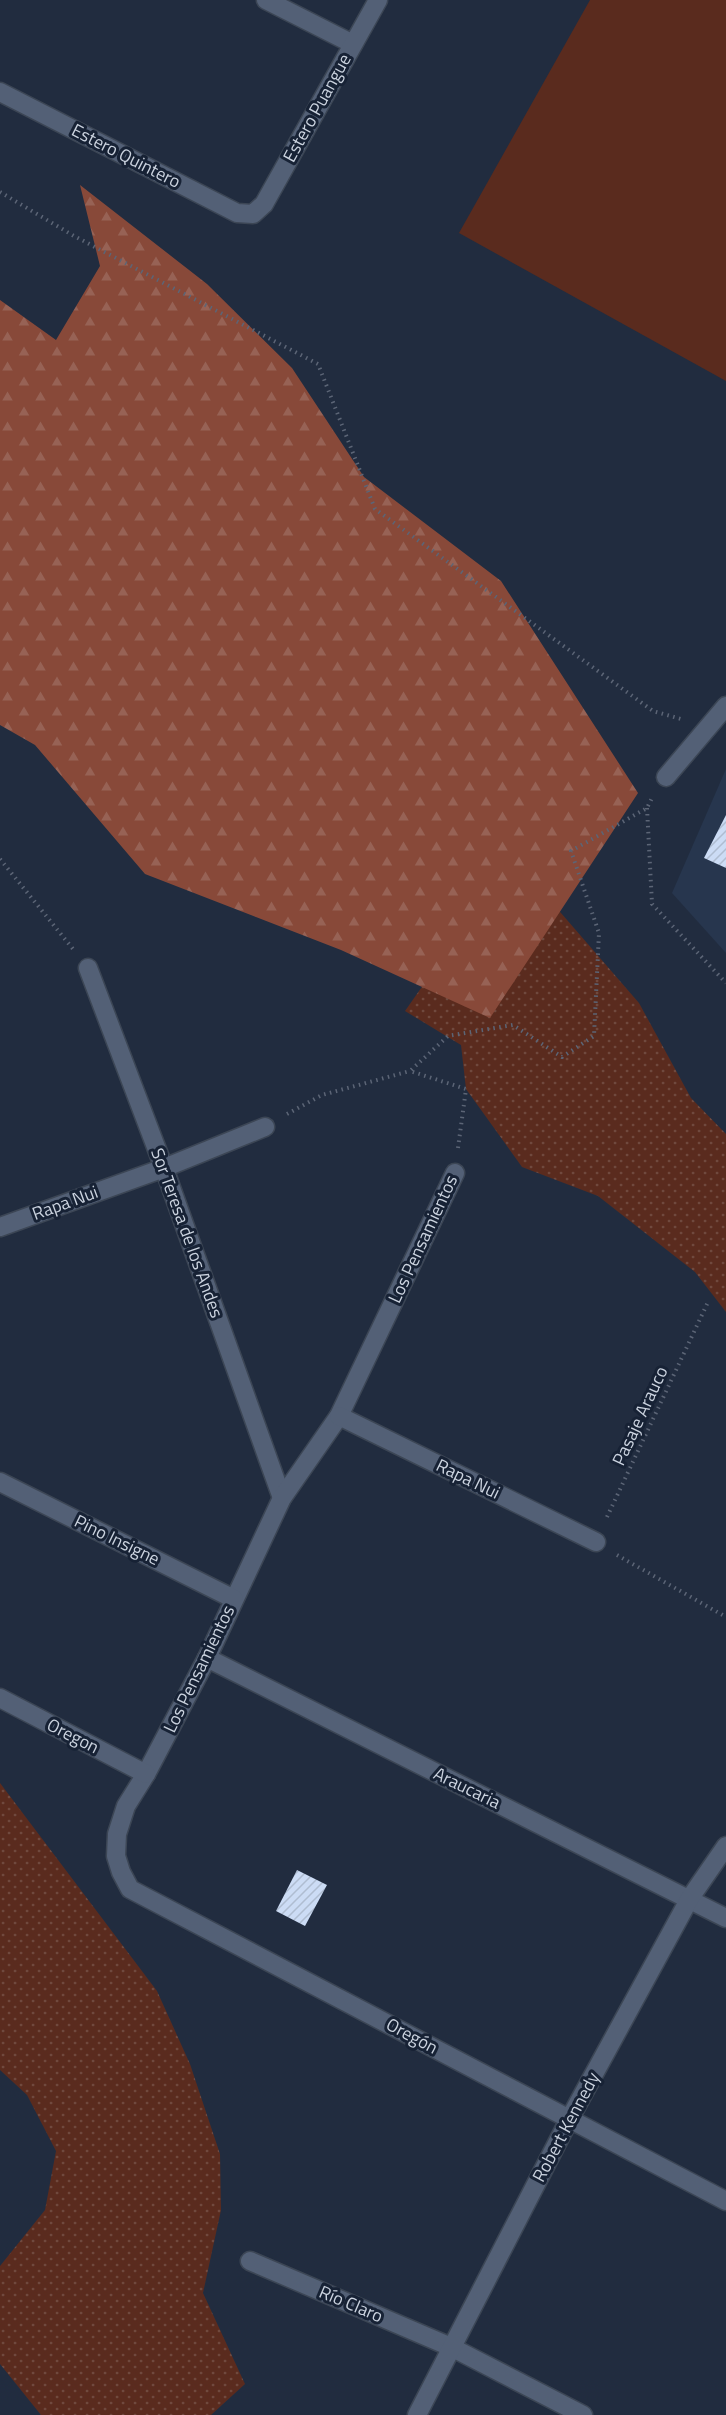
<svg xmlns="http://www.w3.org/2000/svg" width="726" height="2415" viewBox="0 0 726 2415" font-family="'Titillium Web',sans-serif">
	<defs>
		<pattern id="grass-dots" width="8" height="8" patternUnits="userSpaceOnUse" patternTransform="scale(1.5)"><rect width="8" height="8" fill="#5a2b1e"/><path d="M2 2h.1M6 6h.1" fill="none" stroke="#70493e" stroke-width="1.8" stroke-linecap="round"/></pattern>
		<pattern id="forest-firs" width="22" height="20" patternUnits="userSpaceOnUse" patternTransform="scale(1.5)"><rect width="22" height="20" fill="#884939"/><path d="M5 1l3.5 6h-7zM16 11l3.5 6h-7z" fill="#976255"/></pattern>
		<pattern id="building-hatch" width="6" height="6" patternUnits="userSpaceOnUse" patternTransform="scale(1.5)"><rect width="6" height="6" fill="#ccdcf5"/><path d="M-1 1l2-2M0 6l6-6M5 7l2-2" fill="none" stroke="#afbdd1"/></pattern>
	</defs>
	<rect width="100%" height="100%" fill="#212c3f"/>
	<!-- built -->
	<path fill="#27364e" d="M726 769V953L672 893Z"/>
	<!-- grass -->
	<g fill="url(#grass-dots)">
		<path d="M535 883 639 1003 691 1098 726 1134V1312L695 1272 598 1196 522 1167 466 1089 461 1045 405 1011 447 951Z"/>
		<path d="M0 1783 157 1991 190 2064 220 2154 221 2210 203 2293 245 2384 211 2415H41L0 2364V2266L45 2210 56 2151 27 2095 0 2070Z"/>
	</g>
	<!-- forest -->
	<path fill="url(#forest-firs)" d="M80 185 207 284 292 368 364 477 501 581 638 793 490 1018 341 950 145 874 35 745 0 725V300L56 340 100 266Z"/>
	<!-- pitch -->
	<path fill="#5a2b1e" d="M590 0H726V381L459 233Z"/>
	<!-- building -->
	<g fill="url(#building-hatch)">
		<path d="M726 815V868L704 858Z"/>
		<path d="M297 1870 327 1885 305 1926 276 1911Z"/>
	</g>
	<g fill="none" stroke-linecap="round" stroke-linejoin="round">
		<defs>
			<g id="street">
				<path d="M266 0 353 44"/>
				<path d="M0 92 237 213 253 214 264 204 378 0"/>
				<path d="M666 777 726 706"/>
				<path d="M88 968 164 1168 282 1498"/>
				<path d="M455 1173 339 1416 282 1498 207 1658 146 1774 126 1806 117 1834 116 1856 121 1872 130 1889 726 2201"/>
				<path d="M0 1227 164 1168 265 1127"/>
				<path d="M339 1416 596 1542"/>
				<path d="M0 1482 234 1599"/>
				<path d="M207 1658 726 1918"/>
				<path d="M0 1698 146 1774"/>
				<path d="M250 2261 451 2347 583 2415"/>
				<path d="M417 2415 570 2118 690 1898 726 1846"/>
			</g>
		</defs>
		<!-- street casing -->
		<use href="#street" stroke="#3c4655" stroke-width="21"/>
		<!-- path -->
		<g stroke="#5c6576" stroke-width="4" stroke-dasharray="1.5 4.5" stroke-linecap="butt">
			<path d="M0 192 74 236 318 364 375 509 653 711 681 719"/>
			<path d="M647 808 652 904 726 983"/>
			<path d="M0 859 73 949"/>
			<path d="M287 1114 322 1095 410 1071"/>
			<path d="M458 1148 466 1089 410 1071 448 1036 513 1025 562 1057 594 1036 599 933 571 851 647 808 652 798"/>
			<path d="M607 1517 708 1302"/>
			<path d="M617 1555 726 1617"/>
		</g>
		<!-- street -->
		<use href="#street" stroke="#536076" stroke-width="18"/>
	</g>
	<g text-anchor="middle" stroke-width="6" stroke-linejoin="round" paint-order="stroke">
		<!-- street labels -->
		<g font-size="18" fill="#cbd3df" stroke="#172235">
			<text transform="translate(317 108) rotate(-61)" y="6">Estero Puangue</text>
			<text transform="translate(126 156) rotate(27)" y="6">Estero Quintero</text>
			<text transform="translate(65 1203) rotate(-20)" y="6">Rapa Nui</text>
			<text transform="translate(187 1233) rotate(70)" y="6">Sor Teresa de los Andes</text>
			<text transform="translate(423 1239) rotate(-65)" y="6">Los Pensamientos</text>
			<text transform="translate(640 1416) rotate(-65)" y="6">Pasaje Arauco</text>
			<text transform="translate(468 1479) rotate(26)" y="6">Rapa Nui</text>
			<text transform="translate(117 1540) rotate(26)" y="6">Pino Insigne</text>
			<text transform="translate(199 1669) rotate(-64)" y="6">Los Pensamientos</text>
			<text transform="translate(73 1736) rotate(27)" y="6">Oregon</text>
			<text transform="translate(467 1788) rotate(26)" y="6">Araucaria</text>
			<text transform="translate(412 2036) rotate(28)" y="6">Oregón</text>
			<text transform="translate(566 2127) rotate(-62)" y="6">Robert Kennedy</text>
			<text transform="translate(351 2304) rotate(23)" y="6">Río Claro</text>
		</g>
	</g>
</svg>
